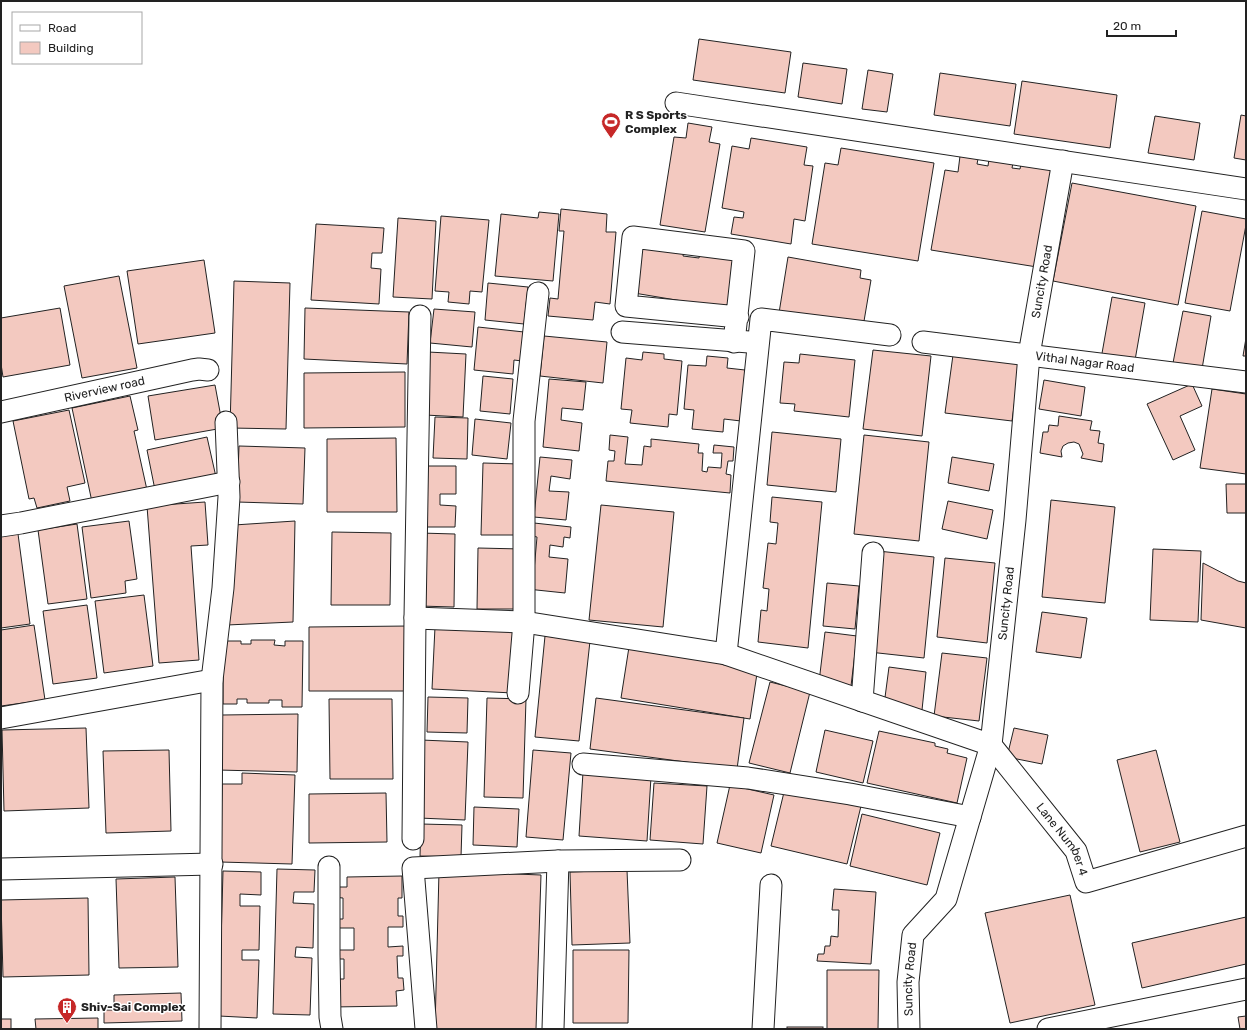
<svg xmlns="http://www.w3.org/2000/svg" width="1247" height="1030" viewBox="0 0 1247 1030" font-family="Rubik,sans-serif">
	<rect width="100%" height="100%" fill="#fff"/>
	<!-- building -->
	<g fill="#f3c9c0" stroke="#222">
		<path d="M699 39 791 52 785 93 693 80Z"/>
		<path d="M803 63 847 69 842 104 798 97Z"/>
		<path d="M868 70 893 74 887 112 862 109Z"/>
		<path d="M940 73 1016 84 1010 126 934 115Z"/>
		<path d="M1022 81 1117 95 1110 148 1014 134Z"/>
		<path d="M1241 115 1246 116V160L1234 158Z"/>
		<path d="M1155 116 1200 123 1194 160 1148 153Z"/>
		<path d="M688 123 712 127 709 142 720 144 705 232 660 225 674 137 686 138Z"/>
		<path d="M751 138 807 147 804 165 813 166 805 221 794 219 791 244 731 234 734 217 743 218 744 212 722 208 732 146 749 149Z"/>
		<path d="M841 148 934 163 918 261 812 244 825 163 838 165Z"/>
		<path d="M960 156 978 159 977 164 988 166 989 159 1013 163 1012 168 1020 169 1021 164 1053 169 1037 267 931 250 945 170 958 172Z"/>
		<path d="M1072 183 1196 206 1178 305 1053 281Z"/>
		<path d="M561 209 607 214 606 232H616L610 304 595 302 593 320 548 316 550 298 558 299 564 231H559Z"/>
		<path d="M1202 211 1246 219V225L1230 311 1185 303Z"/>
		<path d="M539 212 559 214 553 281 495 276 501 214 538 218Z"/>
		<path d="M441 216 489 220 482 292 470 291 469 304 448 302 449 292 435 291Z"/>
		<path d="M398 218 436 221 432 299 393 297Z"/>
		<path d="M316 224 384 228 382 253H372L371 268 381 269 379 304 311 300Z"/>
		<path d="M643 239 685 246 683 256 699 258 701 249 738 255 730 309 634 293Z"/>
		<path d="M788 257 861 270 860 278 871 280 863 327 779 313Z"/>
		<path d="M204 260 215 333 138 344 127 271Z"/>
		<path d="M119 276 137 368 82 378 64 286Z"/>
		<path d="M234 281 290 283 286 429 230 428Z"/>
		<path d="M488 283 528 287 524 324 485 320Z"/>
		<path d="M1112 297 1145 303 1134 366 1101 359Z"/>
		<path d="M60 308 70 365 3 377 1 364V318Z"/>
		<path d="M305 308 409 312 407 364 304 359Z"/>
		<path d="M434 309 475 312 472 347 430 343Z"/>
		<path d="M1183 311 1211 316 1202 369 1173 363Z"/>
		<path d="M478 327 524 332 522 361 514 360 513 374 474 370Z"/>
		<path d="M544 336 607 342 603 383 540 376Z"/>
		<path d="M1246 338V356H1243Z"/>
		<path d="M873 350 931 356 922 436 863 429Z"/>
		<path d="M428 352 466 354 463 417 425 415Z"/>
		<path d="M643 352 664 354V359L682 361 677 415 669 414 668 427 630 423 632 410 621 409 626 358 642 360Z"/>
		<path d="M800 354 855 360 849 417 794 411 795 404 780 403 784 362 799 363Z"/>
		<path d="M953 355 1020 363 1012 421 945 413Z"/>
		<path d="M707 356 728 358 727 368 745 370 741 421 724 419 723 432 692 429 694 410 684 409 688 365 706 366Z"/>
		<path d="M405 372V427L304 428V373Z"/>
		<path d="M483 376 513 379 510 414 480 411Z"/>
		<path d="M549 379 586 382 583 410 562 408 561 420 582 423 579 451 543 447Z"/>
		<path d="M1044 380 1085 387 1081 416 1039 409Z"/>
		<path d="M1192 384 1202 406 1180 416 1195 450 1173 460 1147 404Z"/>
		<path d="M215 385 223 428 155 440 148 396Z"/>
		<path d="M1212 389 1246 394V474L1200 468Z"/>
		<path d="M130 396 138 430 134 431 147 490 92 502 72 408Z"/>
		<path d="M69 410 85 483 67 487 70 501 37 508 34 498 29 499 13 421Z"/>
		<path d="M1059 416 1092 421 1090 430 1100 431 1098 443 1104 444 1102 462 1081 458 1083 454 1079 444 1074 442 1068 443 1063 446 1061 451 1062 457 1040 453 1043 432H1048L1049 425 1058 426Z"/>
		<path d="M435 417 468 418 467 459 433 458Z"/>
		<path d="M475 419 511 423 507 459 472 455Z"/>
		<path d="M772 432 841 439 836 492 767 485Z"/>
		<path d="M610 435 628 437 625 464 642 465 644 446 651 447V439L699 444 698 453H703L702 471 707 472 708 467 721 468 722 453H713L714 445 734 447 733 461H728L726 474 731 475 730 493 606 481 608 461H614L615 451 609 450Z"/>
		<path d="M864 435 929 442 919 541 854 534Z"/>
		<path d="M207 437 216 477 155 490 147 450Z"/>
		<path d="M396 438 397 512H327V439Z"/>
		<path d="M239 446 305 448 303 504 237 502Z"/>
		<path d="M540 457 572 460 570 479 551 476 549 491 569 492 566 520 534 517Z"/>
		<path d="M952 457 994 464 989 491 948 483Z"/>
		<path d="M483 463 520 464 519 535H481Z"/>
		<path d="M427 466H456V494H440V505L456 506 455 527H425Z"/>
		<path d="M1226 484H1246V513H1227Z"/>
		<path d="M772 497 822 502 808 648 758 642 761 610 767 611 769 589 763 588 768 543 776 544 778 523 770 522Z"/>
		<path d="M1051 500 1115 507 1105 603 1042 597Z"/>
		<path d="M948 501 993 510 987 539 942 529Z"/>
		<path d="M205 502 208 545 191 546 199 660 159 663 147 506Z"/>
		<path d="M601 505 674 512 663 627 589 620Z"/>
		<path d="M129 521 137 579 125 581 126 593 91 598 82 527Z"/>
		<path d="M295 521 293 622 227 625 234 525Z"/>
		<path d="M534 523 571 527 570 538 564 537 563 547 550 545 549 557 568 559 565 593 527 589 534 571 537 537 532 536Z"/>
		<path d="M77 524 87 599 48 604 38 530Z"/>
		<path d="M332 532 391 533 390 605H331Z"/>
		<path d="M420 533 455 534 454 607 419 606Z"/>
		<path d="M18 534 30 624 1 628V536Z"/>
		<path d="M478 548 522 549 521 609H477Z"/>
		<path d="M1153 549 1201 551 1198 622 1150 620Z"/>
		<path d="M878 551 934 557 924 658 869 652Z"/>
		<path d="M945 558 995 563 987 643 937 637Z"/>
		<path d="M1203 563 1238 581 1246 583V628L1201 620Z"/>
		<path d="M827 583 859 586 855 629 823 626Z"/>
		<path d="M144 595 153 666 104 673 95 601Z"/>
		<path d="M87 605 97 678 53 684 43 611Z"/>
		<path d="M1042 612 1087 618 1081 658 1036 652Z"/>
		<path d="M34 625 45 700 1 706V630Z"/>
		<path d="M409 626 410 691H309V627Z"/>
		<path d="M435 627 517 632 513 693 432 689Z"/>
		<path d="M825 632 857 636 851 686 819 682Z"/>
		<path d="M545 636 590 641 579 741 535 737Z"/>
		<path d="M251 640H275L274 645 285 646V641H303L302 707H282V700H269V703H247V699H237V704H223V641H241V644H251Z"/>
		<path d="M629 647 758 667 750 719 621 698Z"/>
		<path d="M942 653 987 658 979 721 934 716Z"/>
		<path d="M889 667 926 672 922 710 884 705Z"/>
		<path d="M770 682 810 692 790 773 749 763Z"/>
		<path d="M428 697 468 698 467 733 427 732Z"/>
		<path d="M487 698 526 699 523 798 484 797Z"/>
		<path d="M596 698 744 718 737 769 590 749Z"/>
		<path d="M329 699H392L393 779H330Z"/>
		<path d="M298 714 297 772 218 770 222 715Z"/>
		<path d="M86 728 89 808 4 811 2 730Z"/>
		<path d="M1014 728 1048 735 1042 764 1007 757Z"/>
		<path d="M825 730 873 741 863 783 816 772Z"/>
		<path d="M879 731 935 743V746L948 749 947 753 967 758 957 803 867 783Z"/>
		<path d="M421 740 468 742 465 820 419 818Z"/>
		<path d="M169 750 171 831 106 833 103 751Z"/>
		<path d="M533 750 571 753 563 840 526 837Z"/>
		<path d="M1156 750 1180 842 1140 852 1117 760Z"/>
		<path d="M583 772 651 777 647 841 579 836Z"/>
		<path d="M242 773 295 775 292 864 220 862 222 784H242Z"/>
		<path d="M654 783 707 786 703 844 650 840Z"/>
		<path d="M730 785 774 795 761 853 717 843Z"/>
		<path d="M785 788 861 806 847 864 771 846Z"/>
		<path d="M386 793 387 842 309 843V794Z"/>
		<path d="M474 807 519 809 517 847 473 845Z"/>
		<path d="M862 814 940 833 927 885 850 866Z"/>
		<path d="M421 824 462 825 461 857 420 856Z"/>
		<path d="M277 869 315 870 314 892H294L293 903 314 904 313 948 296 947 295 957 312 958 310 1015 273 1014Z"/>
		<path d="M627 870 630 943 572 945 570 872Z"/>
		<path d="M223 871 261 872V895L240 894V906H260L259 950H242V960H259L257 1018 219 1016Z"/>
		<path d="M439 871 541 875 536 1029H435Z"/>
		<path d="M402 876V898H398V916H403V927H388V947L403 946V956H397L398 978H403L404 990 396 991 397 1006 332 1007 338 979H344V959H332L331 950H354V928H338V919H343V898L331 897V887H347V877Z"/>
		<path d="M175 877 178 967 119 968 116 879Z"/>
		<path d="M834 889 876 892 871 964 817 961 818 954H824L825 946H830L831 936 838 937 839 910H832Z"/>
		<path d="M1070 895 1095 1005 1010 1023 985 913Z"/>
		<path d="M88 898 89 975 3 977 1 900Z"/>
		<path d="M1246 917V964L1142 988 1132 943Z"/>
		<path d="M573 950H629L628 1023H573Z"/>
		<path d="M827 970H879L878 1029H827Z"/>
		<path d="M181 993 182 1021 104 1023V1010H114V995Z"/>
		<path d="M1246 1016V1029H1240L1238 1017Z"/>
		<path d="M98 1018V1029H36L35 1019Z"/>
		<rect x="1" y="1019" width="10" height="10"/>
		<rect x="787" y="1027" width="36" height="2"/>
	</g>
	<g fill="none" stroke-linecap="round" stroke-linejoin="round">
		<defs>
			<g id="minor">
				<path d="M676 103 1246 189"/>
				<path d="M622 332 749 342"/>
				<path d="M734 342 744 251 633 237 626 306 738 317"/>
				<path id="s1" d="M923 342 1246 382"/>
				<path id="s2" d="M1 412 192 370 199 369 208 370"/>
				<path d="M1 526 21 523 229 482"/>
				<path d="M415 618 524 622 726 654 991 745"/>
				<path d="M726 654 761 319 890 335"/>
				<path d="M518 693 524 622V421L538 293"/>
				<path d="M862 701 873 553"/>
				<path d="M1 718 212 680"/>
				<path id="s3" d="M991 745 1076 851 1086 882 1246 836"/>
				<path d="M583 764 748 778 850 794 970 817"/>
				<path d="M413 839 415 618 420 316"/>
				<path d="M329 867V954L330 1017 332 1029"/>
				<path d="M1 869 212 864"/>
				<path d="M210 1029 212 680 223 588 229 497 226 422"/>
				<path d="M426 1029 413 868 558 861 680 860"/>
				<path d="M553 1029 558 861"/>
				<path d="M763 1029 771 885"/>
				<path id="s4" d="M909 1029 908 982 913 935 946 899 991 745 1015 520 1029 355 1063 161"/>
				<path d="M1048 1029 1246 989"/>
			</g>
		</defs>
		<!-- minor casing -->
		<use href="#minor" stroke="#222" stroke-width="23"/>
		<!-- minor -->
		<use href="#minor" stroke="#fff" stroke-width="21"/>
	</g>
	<!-- icons -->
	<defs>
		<symbol id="stadium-pin" viewBox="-11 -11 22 30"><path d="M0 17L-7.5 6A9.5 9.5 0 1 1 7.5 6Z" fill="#c62828" stroke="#fff"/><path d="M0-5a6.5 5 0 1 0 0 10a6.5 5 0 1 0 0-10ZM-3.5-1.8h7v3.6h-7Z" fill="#fff"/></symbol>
		<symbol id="building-pin" viewBox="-11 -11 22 30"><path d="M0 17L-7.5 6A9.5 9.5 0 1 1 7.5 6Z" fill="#c62828" stroke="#fff"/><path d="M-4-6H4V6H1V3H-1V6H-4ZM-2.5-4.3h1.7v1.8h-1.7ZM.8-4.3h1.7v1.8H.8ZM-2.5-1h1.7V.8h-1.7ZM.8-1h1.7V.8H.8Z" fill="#fff"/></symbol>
	</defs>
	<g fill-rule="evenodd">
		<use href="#stadium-pin" x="600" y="111" width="22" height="30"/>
		<use href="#building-pin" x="56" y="996" width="22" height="30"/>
	</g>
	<g text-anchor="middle" stroke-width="3" stroke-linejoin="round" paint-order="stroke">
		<!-- poi labels -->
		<g font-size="12" font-weight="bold" fill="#222" stroke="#fff" text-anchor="start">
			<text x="625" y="119">R S Sports<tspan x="625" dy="14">Complex</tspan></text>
			<text x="81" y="1011">Shiv-Sai Complex</text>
		</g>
		<!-- street labels -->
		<g font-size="12" fill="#222" stroke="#fff">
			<text dy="4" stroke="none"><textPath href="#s4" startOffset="770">Suncity Road</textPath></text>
			<text dy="4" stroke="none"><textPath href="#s1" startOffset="163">Vithal Nagar Road</textPath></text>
			<text dy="4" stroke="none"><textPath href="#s2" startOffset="106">Riverview road</textPath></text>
			<text dy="4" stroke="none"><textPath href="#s4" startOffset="446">Suncity Road</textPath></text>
			<text dy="4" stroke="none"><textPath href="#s3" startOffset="119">Lane Number 4</textPath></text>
			<text dy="4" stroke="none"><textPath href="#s4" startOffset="50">Suncity Road</textPath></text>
		</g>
	</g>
	<!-- border -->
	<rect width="1247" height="1030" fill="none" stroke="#222222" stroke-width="4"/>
	<!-- legend -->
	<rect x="12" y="12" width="130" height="52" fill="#ffffff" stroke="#a7a7a7"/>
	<rect x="20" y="25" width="20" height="6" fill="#ffffff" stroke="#a7a7a7"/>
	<text x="48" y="32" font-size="12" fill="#222222">Road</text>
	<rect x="20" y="42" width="20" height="12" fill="#f3c9c0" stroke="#a7a7a7"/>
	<text x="48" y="52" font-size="12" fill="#222222">Building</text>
	<!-- scale -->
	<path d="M1107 30v6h69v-6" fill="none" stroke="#222222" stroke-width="2"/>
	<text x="1113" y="30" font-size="12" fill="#222222" stroke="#ffffff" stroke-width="3" paint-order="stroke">20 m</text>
</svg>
